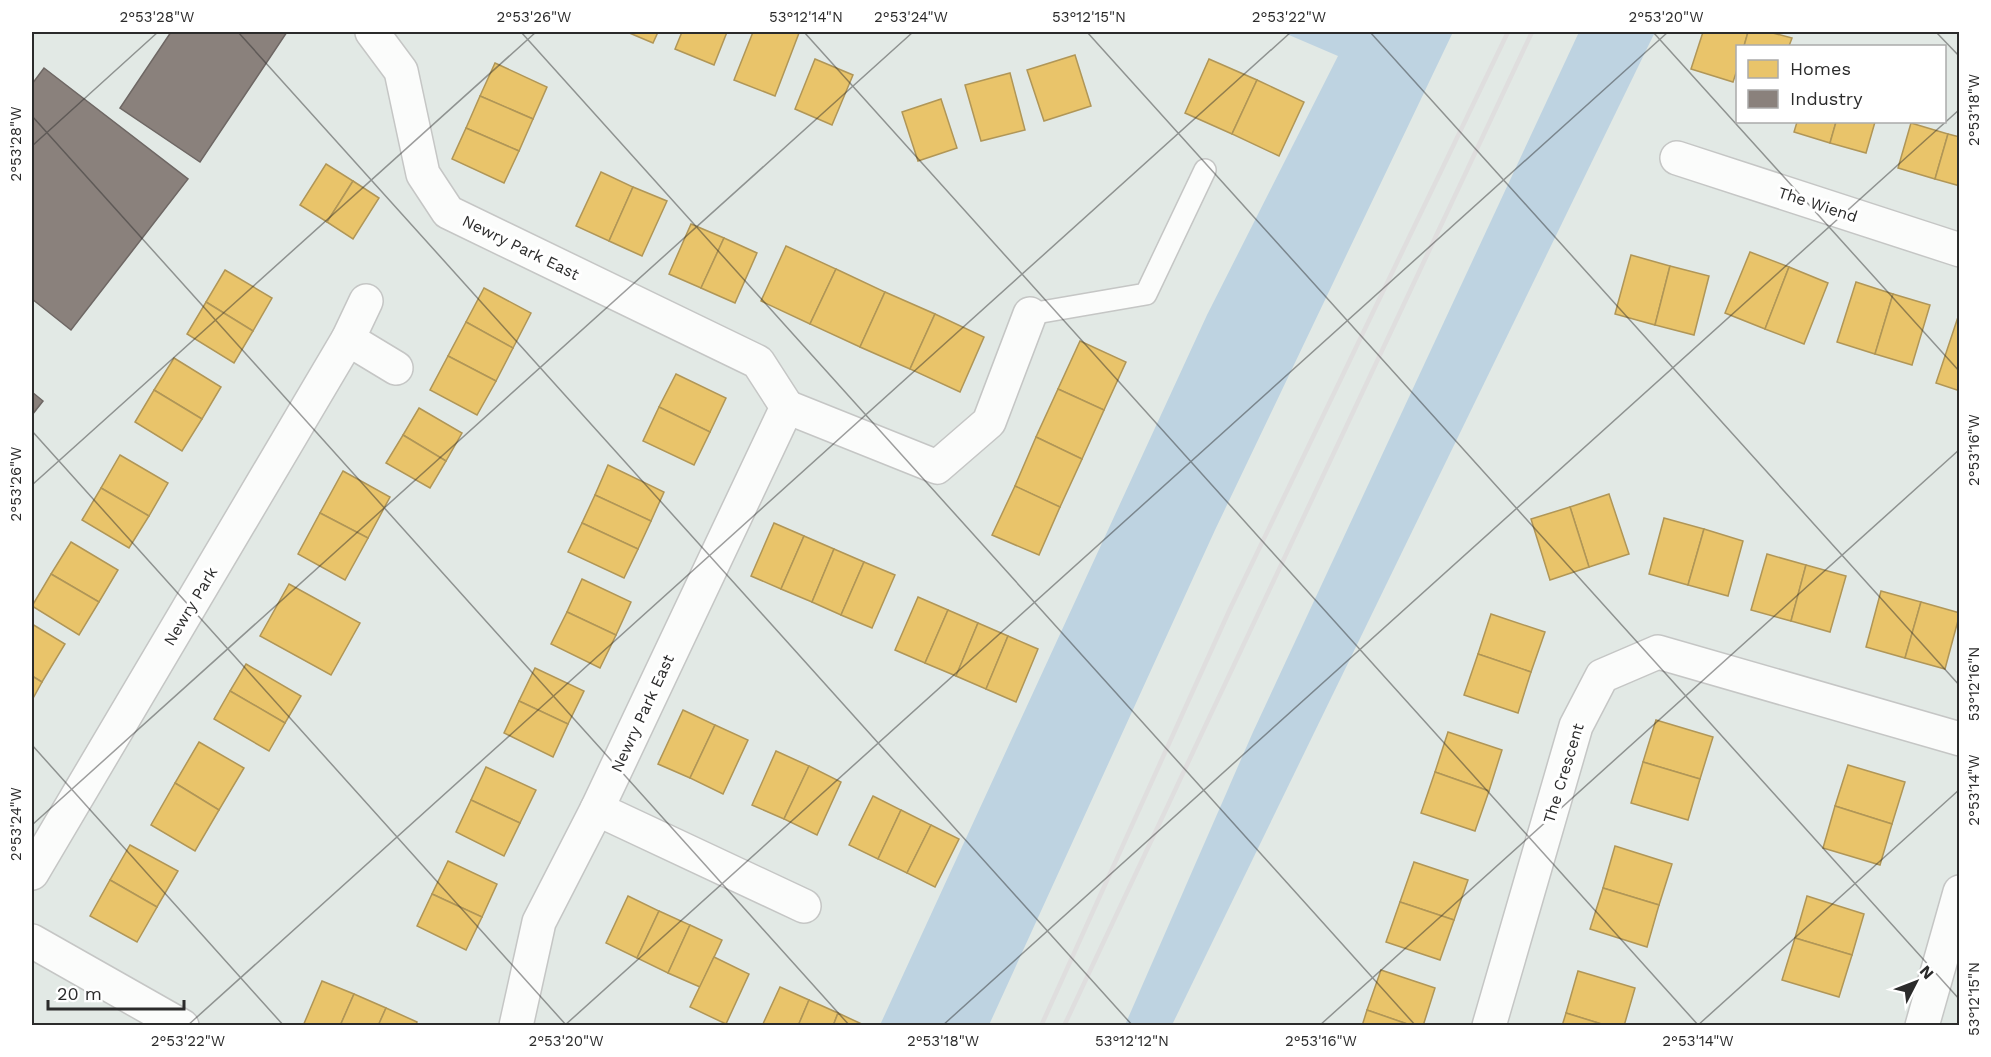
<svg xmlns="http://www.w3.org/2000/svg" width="1991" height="1057" viewBox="0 0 1991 1057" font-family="'Work Sans',sans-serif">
	<rect width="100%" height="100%" fill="#e2e9e5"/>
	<!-- green -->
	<g fill="#bed3e1">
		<path d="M1282 32H1453L1215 530 989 1025H880L1207 315 1338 56Z"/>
		<path d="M1579 32H1655L1172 1025H1125L1253 732Z"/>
	</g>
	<!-- homes -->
	<g fill="#e9c46a" stroke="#b09657" stroke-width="1.5">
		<path d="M627 32H658L653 43Z"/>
		<path d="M682 32H727L714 65 675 49Z"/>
		<path d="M753 32 799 33 775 96 734 80Z"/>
		<path d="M1703 32H1748L1744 46H1738V67L1733 82 1691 69Z"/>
		<path d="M1748 32H1769L1792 38 1789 46H1744Z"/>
		<path d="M1075 55 1091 106 1044 121 1027 70Z"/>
		<path d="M815 59 853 75 832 125 795 109Z"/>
		<path d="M1209 59 1257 80 1232 134 1185 113Z"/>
		<path d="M495 63 547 87 533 119 480 96Z"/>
		<path d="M1010 73 1025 130 981 141 965 85Z"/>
		<path d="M1257 80 1304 102 1279 156 1232 134Z"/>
		<path d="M480 96 533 119 519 151 466 128Z"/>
		<path d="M941 99 957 148 918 161 902 112Z"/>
		<path d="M1797 122H1836L1830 143 1794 132Z"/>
		<path d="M1836 122H1875L1866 153 1830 143Z"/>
		<path d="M1911 123 1948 134 1935 179 1898 168Z"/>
		<path d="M466 128 519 151 504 183 452 159Z"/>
		<path d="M1948 134 1960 137V186L1935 179Z"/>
		<path d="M326 164 353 181 327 222 300 205Z"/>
		<path d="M601 172 633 187 609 241 576 226Z"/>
		<path d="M353 181 379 198 353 239 327 222Z"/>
		<path d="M633 187 667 201 642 256 609 241Z"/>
		<path d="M691 224 724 238 701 288 669 274Z"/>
		<path d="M724 238 757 253 735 303 701 288Z"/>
		<path d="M786 246 836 269 810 324 761 301Z"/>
		<path d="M1750 252 1789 267 1765 329 1725 313Z"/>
		<path d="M1631 255 1670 266 1655 325 1615 314Z"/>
		<path d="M1670 266 1709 276 1694 335 1655 325Z"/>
		<path d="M1789 267 1828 283 1804 344 1765 329Z"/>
		<path d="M836 269 885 292 860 347 810 324Z"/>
		<path d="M225 270 272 298 253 331 206 302Z"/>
		<path d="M1856 282 1893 294 1875 354 1837 342Z"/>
		<path d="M484 288 531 313 513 348 466 322Z"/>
		<path d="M885 292 935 314 910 369 860 347Z"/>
		<path d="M1893 294 1930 305 1912 365 1875 354Z"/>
		<path d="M206 302 253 331 234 363 187 334Z"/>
		<path d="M935 314 984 337 960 392 910 369Z"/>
		<path d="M1959 314H1960V391L1936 383Z"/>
		<path d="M466 322 513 348 496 381 448 356Z"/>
		<path d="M1080 341 1126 362 1104 410 1058 389Z"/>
		<path d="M448 356 496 381 477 415 430 390Z"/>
		<path d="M174 358 221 387 202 419 154 390Z"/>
		<path d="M676 374 726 398 710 432 659 407Z"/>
		<path d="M1058 389 1104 410 1082 459 1036 437Z"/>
		<path d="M154 390 202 419 182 451 135 422Z"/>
		<path d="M659 407 710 432 694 465 643 441Z"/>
		<path d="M419 408 462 433 446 461 403 435Z"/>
		<path d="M403 435 446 461 430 488 386 463Z"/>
		<path d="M1036 437 1082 459 1060 507 1015 486Z"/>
		<path d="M120 455 168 483 149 516 101 488Z"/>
		<path d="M608 465 664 492 651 521 595 495Z"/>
		<path d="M343 471 390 497 368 538 320 513Z"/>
		<path d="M1015 486 1060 507 1039 555 992 535Z"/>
		<path d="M101 488 149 516 129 548 82 520Z"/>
		<path d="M1609 494 1629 554 1589 567 1570 507Z"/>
		<path d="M595 495 651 521 638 549 582 523Z"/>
		<path d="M1570 507 1589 567 1550 580 1531 519Z"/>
		<path d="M320 513 368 538 345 580 298 554Z"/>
		<path d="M1664 518 1704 529 1688 585 1649 574Z"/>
		<path d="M582 523 638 549 624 578 568 552Z"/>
		<path d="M774 523 804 536 781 589 751 576Z"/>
		<path d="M1704 529 1743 541 1728 596 1688 585Z"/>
		<path d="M804 536 834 549 812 602 781 589Z"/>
		<path d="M71 542 118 570 99 602 51 574Z"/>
		<path d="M834 549 864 562 841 615 812 602Z"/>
		<path d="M1767 554 1806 565 1791 621 1751 610Z"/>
		<path d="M864 562 895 575 872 628 841 615Z"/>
		<path d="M1806 565 1846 576 1830 632 1791 621Z"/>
		<path d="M51 574 99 602 79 635 32 606Z"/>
		<path d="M582 579 631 602 616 635 567 612Z"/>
		<path d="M289 584 360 623 331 675 260 636Z"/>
		<path d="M1881 591 1921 602 1905 658 1866 647Z"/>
		<path d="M918 597 948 610 925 663 895 650Z"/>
		<path d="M1921 602 1960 613 1945 669 1905 658Z"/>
		<path d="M948 610 978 623 956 676 925 663Z"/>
		<path d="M567 612 616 635 600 668 551 644Z"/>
		<path d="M1491 614 1545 632 1531 672 1478 654Z"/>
		<path d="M978 623 1008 636 986 689 956 676Z"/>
		<path d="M32 624 65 644 42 682 32 676Z"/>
		<path d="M1008 636 1038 649 1016 702 986 689Z"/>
		<path d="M1478 654 1531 672 1518 713 1464 695Z"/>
		<path d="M246 664 301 696 285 723 230 691Z"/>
		<path d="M535 668 584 691 568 724 519 701Z"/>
		<path d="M32 676 42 682 32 700Z"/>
		<path d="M230 691 285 723 269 751 214 719Z"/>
		<path d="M519 701 568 724 553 757 504 733Z"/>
		<path d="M683 710 715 725 690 778 658 764Z"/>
		<path d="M1656 720 1713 737 1700 779 1643 762Z"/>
		<path d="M715 725 748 740 723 794 690 778Z"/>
		<path d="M1448 732 1502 750 1489 791 1435 772Z"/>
		<path d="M199 742 244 768 219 810 175 783Z"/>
		<path d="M776 751 809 766 784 819 752 805Z"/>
		<path d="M1643 762 1700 779 1688 820 1631 803Z"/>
		<path d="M1848 765 1905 782 1892 824 1835 806Z"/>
		<path d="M809 766 841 782 817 835 784 819Z"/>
		<path d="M486 767 536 790 520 823 471 800Z"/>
		<path d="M1435 772 1489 791 1475 831 1421 813Z"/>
		<path d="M175 783 219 810 195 851 151 825Z"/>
		<path d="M873 796 901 810 878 859 849 845Z"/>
		<path d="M471 800 520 823 504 856 456 832Z"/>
		<path d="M1835 806 1892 824 1880 865 1823 848Z"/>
		<path d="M901 810 931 825 907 873 878 859Z"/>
		<path d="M931 825 959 839 935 887 907 873Z"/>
		<path d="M130 845 178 871 157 907 110 880Z"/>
		<path d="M1615 846 1672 864 1659 905 1603 888Z"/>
		<path d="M448 861 497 884 482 917 432 894Z"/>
		<path d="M1414 862 1468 880 1454 920 1400 902Z"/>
		<path d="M110 880 157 907 137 942 90 916Z"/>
		<path d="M1603 888 1659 905 1647 947 1590 929Z"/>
		<path d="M432 894 482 917 466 950 417 926Z"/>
		<path d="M628 896 659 911 637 958 606 943Z"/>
		<path d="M1807 896 1864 914 1852 955 1795 938Z"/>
		<path d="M1400 902 1454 920 1440 960 1386 942Z"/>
		<path d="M659 911 690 925 668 973 637 958Z"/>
		<path d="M690 925 722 940 700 987 668 973Z"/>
		<path d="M1795 938 1852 955 1839 997 1782 980Z"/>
		<path d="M714 957 749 974 726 1024 690 1007Z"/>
		<path d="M1381 970 1435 988 1423 1026H1413L1367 1010Z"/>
		<path d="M1578 971 1635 988 1624 1026H1608L1566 1013Z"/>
		<path d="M322 981 354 994 340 1026H303Z"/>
		<path d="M780 987 809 1000 798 1026H762Z"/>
		<path d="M354 994 386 1008 378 1026H340Z"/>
		<path d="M809 1000 838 1013 833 1026H798Z"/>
		<path d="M386 1008 417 1022 416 1026H378Z"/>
		<path d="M1367 1010 1413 1026H1362Z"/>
		<path d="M838 1013 866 1026H833Z"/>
		<path d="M1566 1013 1608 1026H1562Z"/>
	</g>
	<!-- industry -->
	<g fill="#8a817c" stroke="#6e6764" stroke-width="1.5">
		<path d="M171 32H287L200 162 120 108Z"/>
		<path d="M44 68 188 179 71 330 32 299V84Z"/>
		<path d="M32 392 43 401 32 415Z"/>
	</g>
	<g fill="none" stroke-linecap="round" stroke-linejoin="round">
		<defs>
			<path id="lane" d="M1030 314 1146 294 1205 170"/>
			<g id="street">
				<path d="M372 32 401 71 423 174 448 212 758 362 787 407 597 809 539 922 516 1026"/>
				<path d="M1677 158 1960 250"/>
				<path d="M348 339 396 368"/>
				<path d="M787 407 937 467 989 422 1030 314"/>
				<path d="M597 809 804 906"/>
				<path d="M32 873 348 339 366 301"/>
				<path d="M32 941 182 1026"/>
				<path d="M1489 1026 1576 726 1602 676 1658 652 1960 739"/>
				<path d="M1922 1026 1960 892"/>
			</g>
		</defs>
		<!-- lane casing -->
		<use href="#lane" stroke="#c5c6c5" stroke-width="24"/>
		<!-- street casing -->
		<use href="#street" stroke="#c5c6c5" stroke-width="36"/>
		<!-- lane -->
		<use href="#lane" stroke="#fbfcfb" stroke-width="21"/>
		<!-- street -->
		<use href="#street" stroke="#fbfcfb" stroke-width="33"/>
		<!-- rail -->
		<g stroke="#dfdede" stroke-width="4.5">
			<path d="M1041 1026 1230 609 1508 32"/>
			<path d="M1064 1026 1532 32"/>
		</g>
	</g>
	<!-- ticks -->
	<path fill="none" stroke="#2b2b2b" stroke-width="1.5" stroke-opacity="0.45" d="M238 32 1133 1026M521 32 1416 1026M804 32 1699 1026M1087 32 1960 1000M1370 32 1960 686M1653 32 1960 372M1936 32 1960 57M32 116 850 1026M32 146 158 32M32 431 567 1026M32 485 536 32M32 745 284 1026M32 825 913 32M187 1026 1291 32M564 1026 1668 32M942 1026 1960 109M1319 1026 1960 449M1697 1026 1960 789"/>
	<g text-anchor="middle" stroke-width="6" stroke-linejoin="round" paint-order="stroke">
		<!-- street labels -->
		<g font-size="16" fill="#2b2b2b" stroke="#fff">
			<text transform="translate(1818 204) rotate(18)" y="6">The Wiend</text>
			<text transform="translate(521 247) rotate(26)" y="6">Newry Park East</text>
			<text transform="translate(190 606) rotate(-59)" y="6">Newry Park</text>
			<text transform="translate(642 713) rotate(-65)" y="6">Newry Park East</text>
			<text transform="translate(1563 773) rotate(-73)" y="6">The Crescent</text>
		</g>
	</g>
	<!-- border -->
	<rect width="1991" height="1057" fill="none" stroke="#ffffff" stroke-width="66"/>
	<!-- legend -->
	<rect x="1736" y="45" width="210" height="78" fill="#ffffff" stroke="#aaaaaa" stroke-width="1.5"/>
	<rect x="1748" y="60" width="30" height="18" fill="#e9c46a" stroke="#aaaaaa" stroke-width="1.5"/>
	<text x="1790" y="75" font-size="18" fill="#2b2b2b">Homes</text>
	<rect x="1748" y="90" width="30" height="18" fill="#8a817c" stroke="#aaaaaa" stroke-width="1.5"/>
	<text x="1790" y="105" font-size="18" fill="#2b2b2b">Industry</text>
	<!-- north arrow -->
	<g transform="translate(1916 982) rotate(48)" stroke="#ffffff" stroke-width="4.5" paint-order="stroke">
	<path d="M0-4.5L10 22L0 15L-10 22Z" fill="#2b2b2b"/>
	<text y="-9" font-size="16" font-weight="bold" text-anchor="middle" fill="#2b2b2b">N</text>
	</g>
	<!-- scale -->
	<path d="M48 1000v9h136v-9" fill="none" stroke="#2b2b2b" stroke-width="3"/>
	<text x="57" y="1000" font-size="18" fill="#2b2b2b" stroke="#ffffff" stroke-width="4.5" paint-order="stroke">20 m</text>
	<rect x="33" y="33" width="1925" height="991" fill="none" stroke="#2b2b2b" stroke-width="2"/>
	<g font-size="15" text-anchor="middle" fill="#2b2b2b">
		<text x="157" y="22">2°53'28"W</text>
		<text x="534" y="22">2°53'26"W</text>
		<text x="806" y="22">53°12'14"N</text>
		<text x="911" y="22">2°53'24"W</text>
		<text x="1089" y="22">53°12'15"N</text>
		<text x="1289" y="22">2°53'22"W</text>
		<text x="1666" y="22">2°53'20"W</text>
		<text transform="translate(1974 110) rotate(-90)" y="5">2°53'18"W</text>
		<text transform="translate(16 144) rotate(-90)" y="5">2°53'28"W</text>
		<text transform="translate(1974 450) rotate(-90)" y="5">2°53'16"W</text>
		<text transform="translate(16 484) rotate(-90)" y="5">2°53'26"W</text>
		<text transform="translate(1974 684) rotate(-90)" y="5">53°12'16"N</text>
		<text transform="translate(1974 790) rotate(-90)" y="5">2°53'14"W</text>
		<text transform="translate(16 824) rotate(-90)" y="5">2°53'24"W</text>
		<text transform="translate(1974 999) rotate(-90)" y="5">53°12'15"N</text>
		<text x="188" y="1046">2°53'22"W</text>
		<text x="566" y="1046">2°53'20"W</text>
		<text x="943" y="1046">2°53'18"W</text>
		<text x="1132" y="1046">53°12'12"N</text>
		<text x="1321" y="1046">2°53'16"W</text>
		<text x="1698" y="1046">2°53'14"W</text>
	</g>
</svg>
